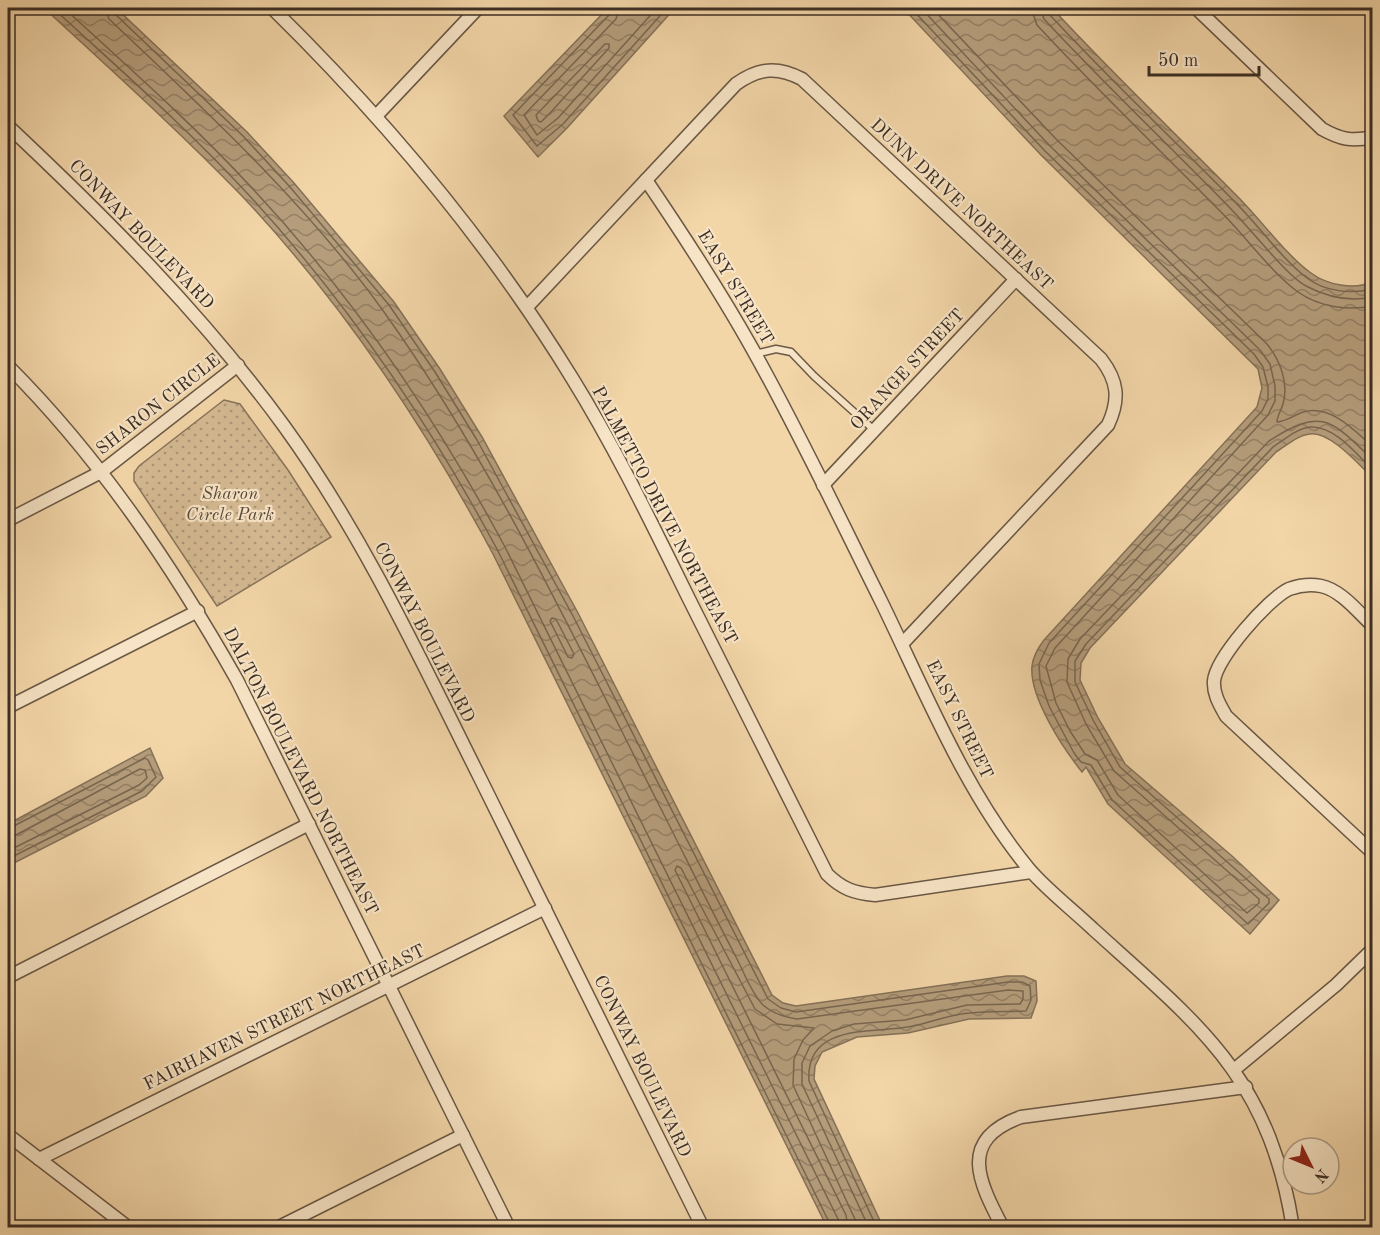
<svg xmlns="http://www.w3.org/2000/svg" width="1380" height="1235" viewBox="0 0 1380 1235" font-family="'Old Standard TT',serif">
	<defs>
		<pattern id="park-dots" width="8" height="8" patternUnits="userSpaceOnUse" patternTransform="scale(1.5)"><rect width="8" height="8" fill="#d4b992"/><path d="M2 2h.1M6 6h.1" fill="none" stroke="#ad9777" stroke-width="1.8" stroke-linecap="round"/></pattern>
		<pattern id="water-waves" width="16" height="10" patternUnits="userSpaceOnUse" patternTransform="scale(1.5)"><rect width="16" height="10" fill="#b59d7b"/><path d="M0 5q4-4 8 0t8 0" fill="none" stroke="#948065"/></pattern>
	</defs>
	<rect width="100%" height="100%" fill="#f3d6a8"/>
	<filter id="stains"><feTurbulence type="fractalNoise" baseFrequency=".00333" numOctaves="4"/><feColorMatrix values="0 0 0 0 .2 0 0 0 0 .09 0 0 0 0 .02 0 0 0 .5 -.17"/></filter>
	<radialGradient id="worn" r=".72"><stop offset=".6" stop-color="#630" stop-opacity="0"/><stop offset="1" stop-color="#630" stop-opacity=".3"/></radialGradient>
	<!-- park -->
	<path fill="url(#park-dots)" stroke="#88745b" stroke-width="1.5" d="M224 400 240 404 288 470 331 537 217 606 134 481V473L139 466Z"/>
	<!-- water -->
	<g fill="url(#water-waves)" stroke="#857158" stroke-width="1.5">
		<path d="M44 8H116L247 132 294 183 394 302 440 369 482 437 578 613 772 995 783 1003 796 1006 1007 976H1024L1036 981 1037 1001 1031 1018 969 1019 908 1033 857 1037 822 1052 815 1066 814 1079 883 1227H827L493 554C424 425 341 301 241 195 178 130 110 69 44 8Z"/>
		<path d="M608 8H675L567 128 538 157 504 116Z"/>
		<path d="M903 8H1052C1112 73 1176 134 1238 197 1260 219 1288 257 1311 273 1327 285 1354 290 1372 282V477C1359 465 1330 431 1310 434 1298 435 1286 446 1276 452L1090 648 1081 663 1080 680 1098 718 1125 764 1232 856 1279 900 1250 934 1108 804 1086 767 1082 772C1063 748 1029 697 1032 666 1033 656 1038 648 1044 640L1257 407 1262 388 1258 369 1041 155Z"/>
		<path d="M150 748 163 778 146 796 8 866V824Z"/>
	</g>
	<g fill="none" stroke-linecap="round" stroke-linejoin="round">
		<!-- shore -->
		<g stroke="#786650" stroke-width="1.5">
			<path d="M53 8C118 68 186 127 246 192 346 300 429 422 498 551L832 1228"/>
			<path d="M64 8C127 66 193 124 251 187 352 295 436 418 505 547L838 1219 839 1228"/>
			<path d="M105 8 109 19C206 111 306 203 384 312 492 463 571 632 655 797 682 850 708 904 736 957 744 972 751 993 763 1005 773 1014 784 1017 797 1019L1008 990 1023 991V999L1020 1004 967 1005 905 1020 854 1024 832 1031 810 1046 802 1063V1084L869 1228"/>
			<path d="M113 8 115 14 243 136 290 187 389 305 435 372 477 440 573 616 768 999 781 1008 796 1012 1008 982H1022L1030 986 1031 1000 1026 1011C1007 1012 989 1011 970 1013 949 1014 928 1024 908 1027 871 1033 805 1024 809 1081L877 1228"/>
			<path d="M612 8 610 14 513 115 537 146 563 124 667 8"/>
			<path d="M619 8 616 19 524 115 537 135 558 118 657 8"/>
			<path d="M911 8 1045 151 1254 354 1263 367 1268 387V399L1262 411 1049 643 1039 664 1040 680 1049 706 1074 753 1081 762 1091 765 1112 800 1248 924 1269 903V899L1120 767 1093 720 1075 682V661L1086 644 1273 447C1284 440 1297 428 1311 427 1335 426 1357 455 1372 469"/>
			<path d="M921 8 1050 146 1260 350 1270 364 1275 386V401L1268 415 1055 648 1046 666 1056 703 1070 731 1085 754 1097 760 1118 795 1247 913 1259 903V899L1114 771 1086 724 1067 682 1068 659 1080 639 1269 441C1322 407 1330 419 1372 459"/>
			<path d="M932 8 1057 140 1267 344C1280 360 1289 383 1283 404 1281 411 1277 416 1277 422 1285 422 1295 415 1303 412 1330 404 1354 430 1372 446"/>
			<path d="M1031 8 1037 25C1097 90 1160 150 1222 213 1246 237 1271 272 1298 292 1319 307 1349 311 1372 306"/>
			<path d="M1040 8 1044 19C1104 84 1168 144 1230 208 1248 226 1287 276 1306 286 1327 297 1349 302 1372 297"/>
			<path d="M1048 8 1049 14C1109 79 1173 139 1235 202 1259 226 1280 257 1307 278 1325 292 1352 294 1372 289"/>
			<path d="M605 44H609V48L551 112 541 122 538 121 536 115Z"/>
			<path d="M552 618 556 619 574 654 572 658 568 657 550 621Z"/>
			<path d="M8 829 145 758 148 760 156 777 142 791 8 859"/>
			<path d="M8 836 16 835 140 769 145 770 147 778 139 785 8 851"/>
			<path d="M848 1228 846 1215 675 870 677 866 681 868 755 1009 777 1024 814 1028 803 1040 794 1059 793 1085 859 1228"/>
		</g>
		<defs>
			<path id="lane" d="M755 354 776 349 791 352 814 376 874 430"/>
			<g id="street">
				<path d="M272 8C386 120 488 241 572 378 616 449 652 524 689 599 735 691 781 782 827 874 842 889 854 893 875 895L1031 872"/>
				<path d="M1196 8 1322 129C1340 139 1352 142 1372 137"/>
				<path d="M377 115 478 8"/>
				<path d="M8 126C108 220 203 315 284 426 363 535 420 658 480 778 555 928 629 1078 703 1228"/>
				<path d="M646 180C684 236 720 291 753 350 799 432 839 517 881 601 925 691 965 792 1029 869 1048 891 1072 909 1093 929 1200 1026 1269 1076 1293 1228"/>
				<path d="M527 307 736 84C759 68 777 66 802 79L1101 359C1118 381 1120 399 1108 425L902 644"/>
				<path d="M8 366C100 458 173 567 237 680L509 1228"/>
				<path d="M823 485 1016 279"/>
				<path d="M8 520 101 472 238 365"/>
				<path d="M1372 625C1358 612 1341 590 1321 586 1310 584 1300 585 1289 589 1268 599 1216 658 1214 681 1213 694 1220 705 1226 716L1372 852"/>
				<path d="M8 707 198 611"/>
				<path d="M8 977 309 824"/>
				<path d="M1235 1069 1336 985 1372 950"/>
				<path d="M8 1135 129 1228"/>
				<path d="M39 1159 545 908"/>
				<path d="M277 1228 463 1135"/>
				<path d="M1003 1228C979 1182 957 1140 1021 1117L1246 1087"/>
			</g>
		</defs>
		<!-- lane casing -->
		<use href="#lane" stroke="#6a5845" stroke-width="9"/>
		<!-- street casing -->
		<use href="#street" stroke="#6a5845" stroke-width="15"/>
		<!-- lane -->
		<use href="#lane" stroke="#f7e4c6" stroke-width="6"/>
		<!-- street -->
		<use href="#street" stroke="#f7e4c6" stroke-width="12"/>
	</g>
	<g text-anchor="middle" stroke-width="4.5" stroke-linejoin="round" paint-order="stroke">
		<!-- street labels -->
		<g font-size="18" fill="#3c2e24" stroke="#f7e4c6">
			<text transform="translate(962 204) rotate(43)" y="6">DUNN DRIVE NORTHEAST</text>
			<text transform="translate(142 234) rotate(46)" y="6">CONWAY BOULEVARD</text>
			<text transform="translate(736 287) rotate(59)" y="6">EASY STREET</text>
			<text transform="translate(907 369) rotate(-47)" y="6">ORANGE STREET</text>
			<text transform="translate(158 404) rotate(-38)" y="6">SHARON CIRCLE</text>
			<text transform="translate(665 515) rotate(62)" y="6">PALMETTO DRIVE NORTHEAST</text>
			<text transform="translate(425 632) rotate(63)" y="6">CONWAY BOULEVARD</text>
			<text transform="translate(960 719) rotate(64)" y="6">EASY STREET</text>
			<text transform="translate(301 771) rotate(63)" y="6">DALTON BOULEVARD NORTHEAST</text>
			<text transform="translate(284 1017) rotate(-26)" y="6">FAIRHAVEN STREET NORTHEAST</text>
			<text transform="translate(643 1066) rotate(64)" y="6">CONWAY BOULEVARD</text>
		</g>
		<!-- park labels -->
		<g font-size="18" font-style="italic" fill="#5a4a3a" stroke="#f7e4c6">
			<text x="230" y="499">Sharon<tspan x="230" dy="21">Circle Park</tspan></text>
		</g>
	</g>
	<!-- margin -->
	<rect width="1380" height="1235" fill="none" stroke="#f3d6a8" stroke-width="30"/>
	<rect x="9" y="9" width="1362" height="1217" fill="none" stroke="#3c2e24" stroke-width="3"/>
	<rect x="15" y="15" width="1350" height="1205" fill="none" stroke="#3c2e24" stroke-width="1.5"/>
	<!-- north arrow -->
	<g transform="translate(1311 1166) rotate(133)"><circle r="28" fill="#f7e4c6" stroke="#ac9b85" stroke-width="1.5"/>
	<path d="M0-4.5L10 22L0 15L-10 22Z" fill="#8f2418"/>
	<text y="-9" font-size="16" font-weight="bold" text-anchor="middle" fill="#3c2e24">N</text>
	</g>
	<!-- scale -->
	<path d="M1149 66v9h110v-9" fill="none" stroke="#3c2e24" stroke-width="3"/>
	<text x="1158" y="66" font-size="18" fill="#3c2e24" stroke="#f7e4c6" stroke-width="4.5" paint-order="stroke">50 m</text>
	<rect width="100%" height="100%" filter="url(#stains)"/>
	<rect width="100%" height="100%" fill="url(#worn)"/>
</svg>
